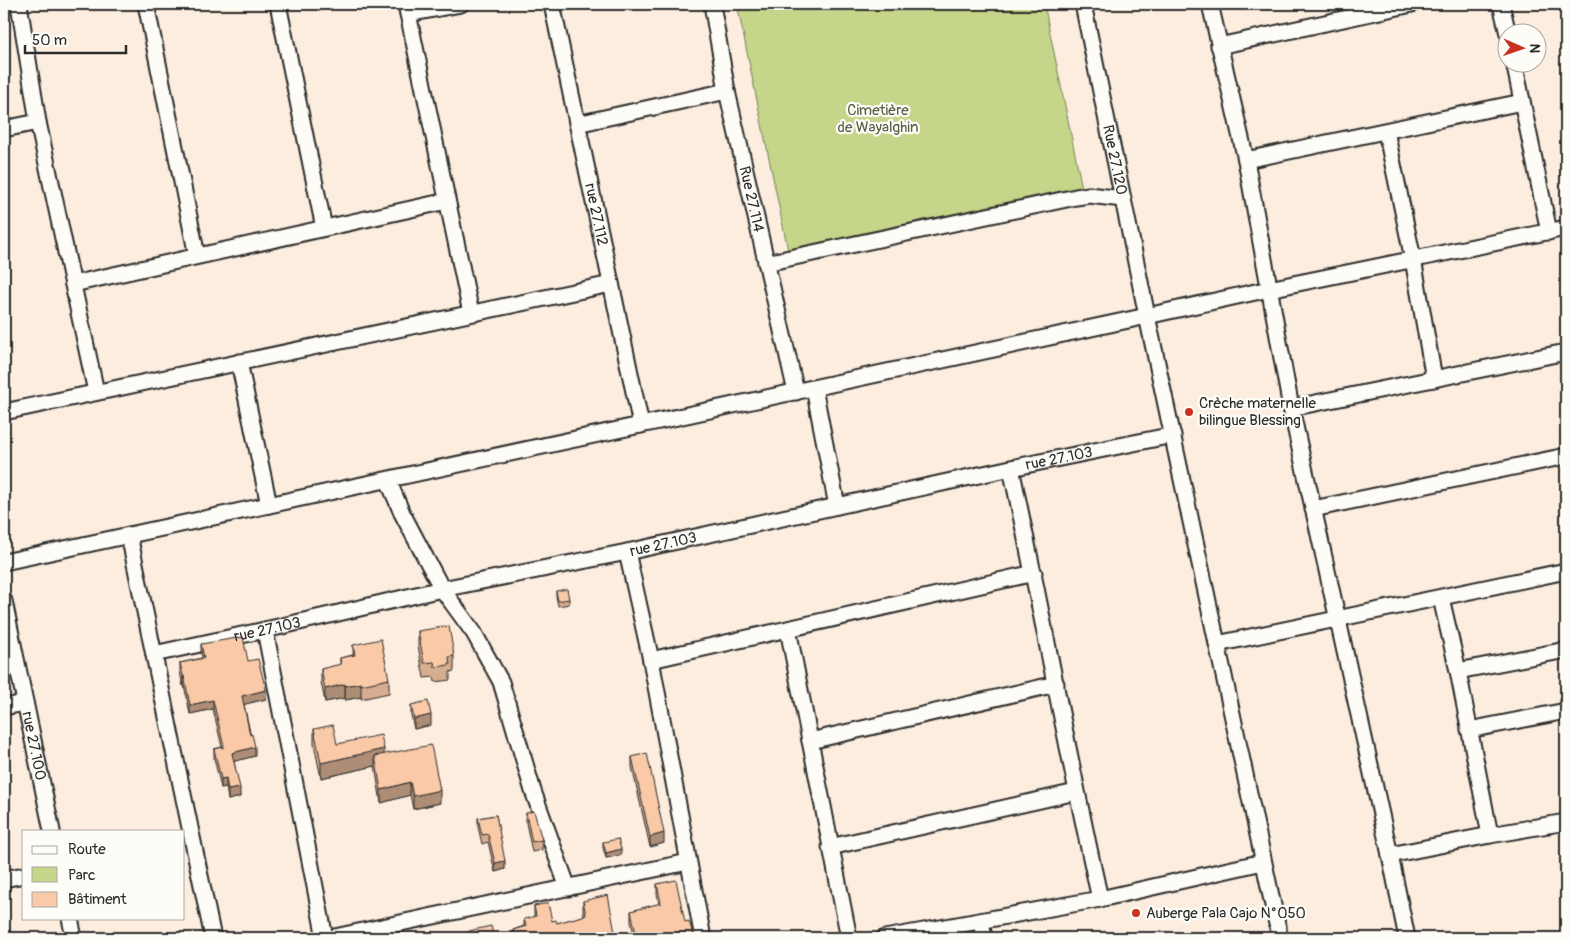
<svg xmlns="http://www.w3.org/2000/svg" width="1570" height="942" viewBox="0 0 1570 942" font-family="Pangolin,sans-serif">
	<rect width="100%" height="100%" fill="#fceddf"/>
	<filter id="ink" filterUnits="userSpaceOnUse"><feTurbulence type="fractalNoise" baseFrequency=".02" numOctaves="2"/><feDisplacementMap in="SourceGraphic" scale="10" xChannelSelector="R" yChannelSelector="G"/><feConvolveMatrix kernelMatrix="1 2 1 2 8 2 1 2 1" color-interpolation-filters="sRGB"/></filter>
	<g filter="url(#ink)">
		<!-- green -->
		<path fill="#c5d589" stroke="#78805a" d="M737 4H1044L1083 193 789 255Z"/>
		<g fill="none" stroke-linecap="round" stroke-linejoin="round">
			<defs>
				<g id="minor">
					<path d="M19 4 38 122 96 392"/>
					<path d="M146 4 197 256"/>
					<path d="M278 4 324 228"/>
					<path d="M406 4 471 313"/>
					<path id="s1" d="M552 4 641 425"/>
					<path id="s2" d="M712 4 727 91 796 392"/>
					<path id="s3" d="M1083 4 1147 316 1280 938"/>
					<path d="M1210 4 1246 160 1291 408 1390 855 1407 938"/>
					<path d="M1501 4 1508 34"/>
					<path d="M408 14 461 4"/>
					<path d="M1219 46 1412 4"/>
					<path d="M1514 62 1549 232"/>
					<path d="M577 124 727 91"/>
					<path d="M4 129 38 122"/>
					<path d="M1386 131 1413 259 1434 379"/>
					<path d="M1246 160 1522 102"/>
					<path d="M766 263 1076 197 1089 195 1123 199"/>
					<path d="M73 284 447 201"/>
					<path d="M239 362 269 505"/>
					<path d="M814 388 837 506"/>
					<path d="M1291 408 1566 352"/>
					<path d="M4 412 611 284"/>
					<path d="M1011 468C1042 611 1068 756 1100 899"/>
					<path d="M388 480 402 513 442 589 474 633 501 682 533 791 568 888"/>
					<path d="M1313 509 1566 456"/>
					<path d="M129 535 213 938"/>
					<path d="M627 552 651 660 703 938"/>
					<path d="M4 562 1147 316 1269 289 1566 228"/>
					<path d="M1441 598 1458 671 1490 835"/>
					<path id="s4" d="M4 601 52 831"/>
					<path d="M788 629 849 938"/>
					<path d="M265 630 325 938"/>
					<path d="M1217 644 1566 571"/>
					<path id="s5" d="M154 654 265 630 442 589 627 552 1011 468 1173 435"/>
					<path d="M651 660 1034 573"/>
					<path d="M1458 671 1566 650"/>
					<path d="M4 707 25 703"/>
					<path d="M1469 730 1566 711"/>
					<path d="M810 741 1056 684"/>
					<path d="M830 847 1076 792"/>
					<path d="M1390 855 1490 835 1566 822"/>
					<path d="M4 879 24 875"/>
					<path d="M70 918 74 938"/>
					<path d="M981 921 984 938"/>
					<path d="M330 938 688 862"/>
					<path d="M885 938 1100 899 1263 862"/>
				</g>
			</defs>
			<!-- minor casing -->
			<use href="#minor" stroke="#2b2b2b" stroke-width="19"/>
			<!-- minor -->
			<use href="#minor" stroke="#fdfcf7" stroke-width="15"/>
		</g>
		<!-- wall -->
		<g fill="#d6ad90" stroke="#2b2b2b">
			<path d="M556 591 569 599V604L558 606 556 596Z"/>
			<path d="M418 631 454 656V671L450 672V680L435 682 434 677 424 678 418 646Z"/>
			<path d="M201 644 248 661 266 699 244 704 255 756 234 761 240 797 228 800 226 787 221 788 214 758V749L222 747 213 709 190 714 184 685 183 686 180 672V663L202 658 201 653Z"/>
			<path d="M353 645 389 679V693L361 699V697L345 700V698L325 702 321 682V669L340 665V658L353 655Z"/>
			<path d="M411 705 431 725 414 729 411 715Z"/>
			<path d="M314 729 337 744 384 755 440 803 413 809 410 795 381 803 375 766 321 778 314 744Z"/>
			<path d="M632 757 664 843 650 847 632 767Z"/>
			<path d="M526 813 542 840V850L532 852 526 823Z"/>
			<path d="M496 815 505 869 495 872 488 842 482 844 478 827V818Z"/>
			<path d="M603 842 621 855 606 858 603 848Z"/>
			<path d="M657 884 685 922 694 938H635L631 922V911L659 904 657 894Z"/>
			<path d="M583 901 616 938H501L513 935V930L524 926V919L534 917V906L552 921 557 923 584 916 583 910Z"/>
		</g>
		<!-- shaded-wall -->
		<g fill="#ae8d76" stroke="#2b2b2b">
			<path d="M183 676H184V685L183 686Z"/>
			<path d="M361 683V697L345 700V686Z"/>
			<path d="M345 684V698L325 702V689Z"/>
			<path d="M266 690V699L242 705V696Z"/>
			<path d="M213 700V709L190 714V705Z"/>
			<path d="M431 715V725L414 729V719Z"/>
			<path d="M255 747V756L232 762V753Z"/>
			<path d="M384 749V764L375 756V766L321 778V763Z"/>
			<path d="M226 778V787L221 788V779Z"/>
			<path d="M410 782V795L381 803V790Z"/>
			<path d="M240 788V797L228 800V790Z"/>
			<path d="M440 790V803L413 809V796Z"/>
			<path d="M664 833V843L650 847V837Z"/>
			<path d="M621 849V855L606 858V853Z"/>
			<path d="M505 861V869L495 872V863Z"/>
			<path d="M577 932V938H552Z"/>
			<path d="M604 932V938H580Z"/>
		</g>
		<!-- building -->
		<g fill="#f9c9a8" stroke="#2b2b2b">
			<path d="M567 589 569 599 558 601 556 591Z"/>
			<path d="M449 626 454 656 449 657 450 665 435 667 434 662 424 663 418 631Z"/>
			<path d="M243 637 248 661 258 659 266 690 242 696 250 735 252 734 255 747 232 753 240 788 228 790 226 778 221 779 214 749 224 747 213 700 190 705 184 676H183L180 663 204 658 201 644Z"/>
			<path d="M381 639 389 679 361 685V683L345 686V684L325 689 321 669 341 664 340 658 355 655 353 645Z"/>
			<path d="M428 701 431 715 414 719 411 705Z"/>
			<path d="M333 725 337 744 381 735 384 749 321 763 314 729Z"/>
			<path d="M431 745 440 790 413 796 410 782 381 790 375 756Z"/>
			<path d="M647 753 664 833 650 837 632 757Z"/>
			<path d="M534 811 542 840 532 842 526 813Z"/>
			<path d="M496 815 505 861 495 863 488 834 482 835 478 818Z"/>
			<path d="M618 839 621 849 606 853 603 842Z"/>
			<path d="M676 880 685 922 689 921 694 938H637L631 911 661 903 657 884Z"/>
			<path d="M608 895 616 938H606L604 932 580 938H578L577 932 552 938H501L514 935 513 930 526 926 524 919 536 916 534 906 548 903 552 921 556 920 557 923 586 915 583 901Z"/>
			<path d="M491 926 494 938H471L469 931Z"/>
		</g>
	</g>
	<!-- markers -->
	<g fill="#c8321e" stroke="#fdfcf7" stroke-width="2">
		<circle cx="1189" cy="412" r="5"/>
		<circle cx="1136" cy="913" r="5"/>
	</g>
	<g text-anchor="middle" stroke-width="4.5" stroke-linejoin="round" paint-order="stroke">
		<!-- park labels -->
		<g font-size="15" fill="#595e47" stroke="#fdfcf7">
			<text x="878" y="115">Cimetière<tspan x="878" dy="17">de Wayalghin</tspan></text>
		</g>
		<!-- street labels -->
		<g font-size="15" fill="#2b2b2b" stroke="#fdfcf7">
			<text dy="5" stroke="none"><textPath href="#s3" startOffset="159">Rue 27.120</textPath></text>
			<text dy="5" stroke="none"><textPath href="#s2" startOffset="199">Rue 27.114</textPath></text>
			<text dy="5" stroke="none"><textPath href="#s1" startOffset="215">rue 27.112</textPath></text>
			<text dy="5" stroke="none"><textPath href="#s5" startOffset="926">rue 27.103</textPath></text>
			<text dy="5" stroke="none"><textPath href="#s5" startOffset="521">rue 27.103</textPath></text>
			<text dy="5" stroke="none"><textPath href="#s5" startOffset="116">rue 27.103</textPath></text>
			<text dy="5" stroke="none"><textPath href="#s4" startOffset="148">rue 27.100</textPath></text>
		</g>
		<!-- poi labels -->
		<g font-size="15" fill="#2b2b2b" stroke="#fdfcf7" text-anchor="start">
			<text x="1199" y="408">Crèche maternelle<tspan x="1199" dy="17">bilingue Blessing</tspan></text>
			<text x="1146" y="918">Auberge Pala Cajo N°050</text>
		</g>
	</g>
	<!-- margin -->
	<rect width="1570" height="942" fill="none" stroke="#fdfcf7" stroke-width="20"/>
	<rect x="10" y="10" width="1550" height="922" fill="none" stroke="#2b2b2b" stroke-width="2" filter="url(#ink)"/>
	<!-- legend -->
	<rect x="22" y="830" width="162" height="90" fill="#fdfcf7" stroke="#a9a8a5"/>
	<rect x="32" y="846" width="25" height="8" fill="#fdfcf7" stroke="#a9a8a5"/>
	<text x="68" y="854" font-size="15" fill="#2b2b2b">Route</text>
	<rect x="32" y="867" width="25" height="15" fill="#c5d589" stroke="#a9a8a5"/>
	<text x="68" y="880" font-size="15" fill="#2b2b2b">Parc</text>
	<rect x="32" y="892" width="25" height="15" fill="#f9c9a8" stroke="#a9a8a5"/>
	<text x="68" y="904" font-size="15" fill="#2b2b2b">Bâtiment</text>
	<!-- north arrow -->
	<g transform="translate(1522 48) rotate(92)"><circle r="24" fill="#fdfcf7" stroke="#a9a8a5"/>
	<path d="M0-4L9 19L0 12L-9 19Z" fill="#c8321e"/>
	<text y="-8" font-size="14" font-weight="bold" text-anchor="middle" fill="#2b2b2b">N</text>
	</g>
	<!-- scale -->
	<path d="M25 45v8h101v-8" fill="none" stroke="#2b2b2b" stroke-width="2.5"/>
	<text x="32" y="45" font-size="15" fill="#2b2b2b" stroke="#fdfcf7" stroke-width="4" paint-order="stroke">50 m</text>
</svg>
